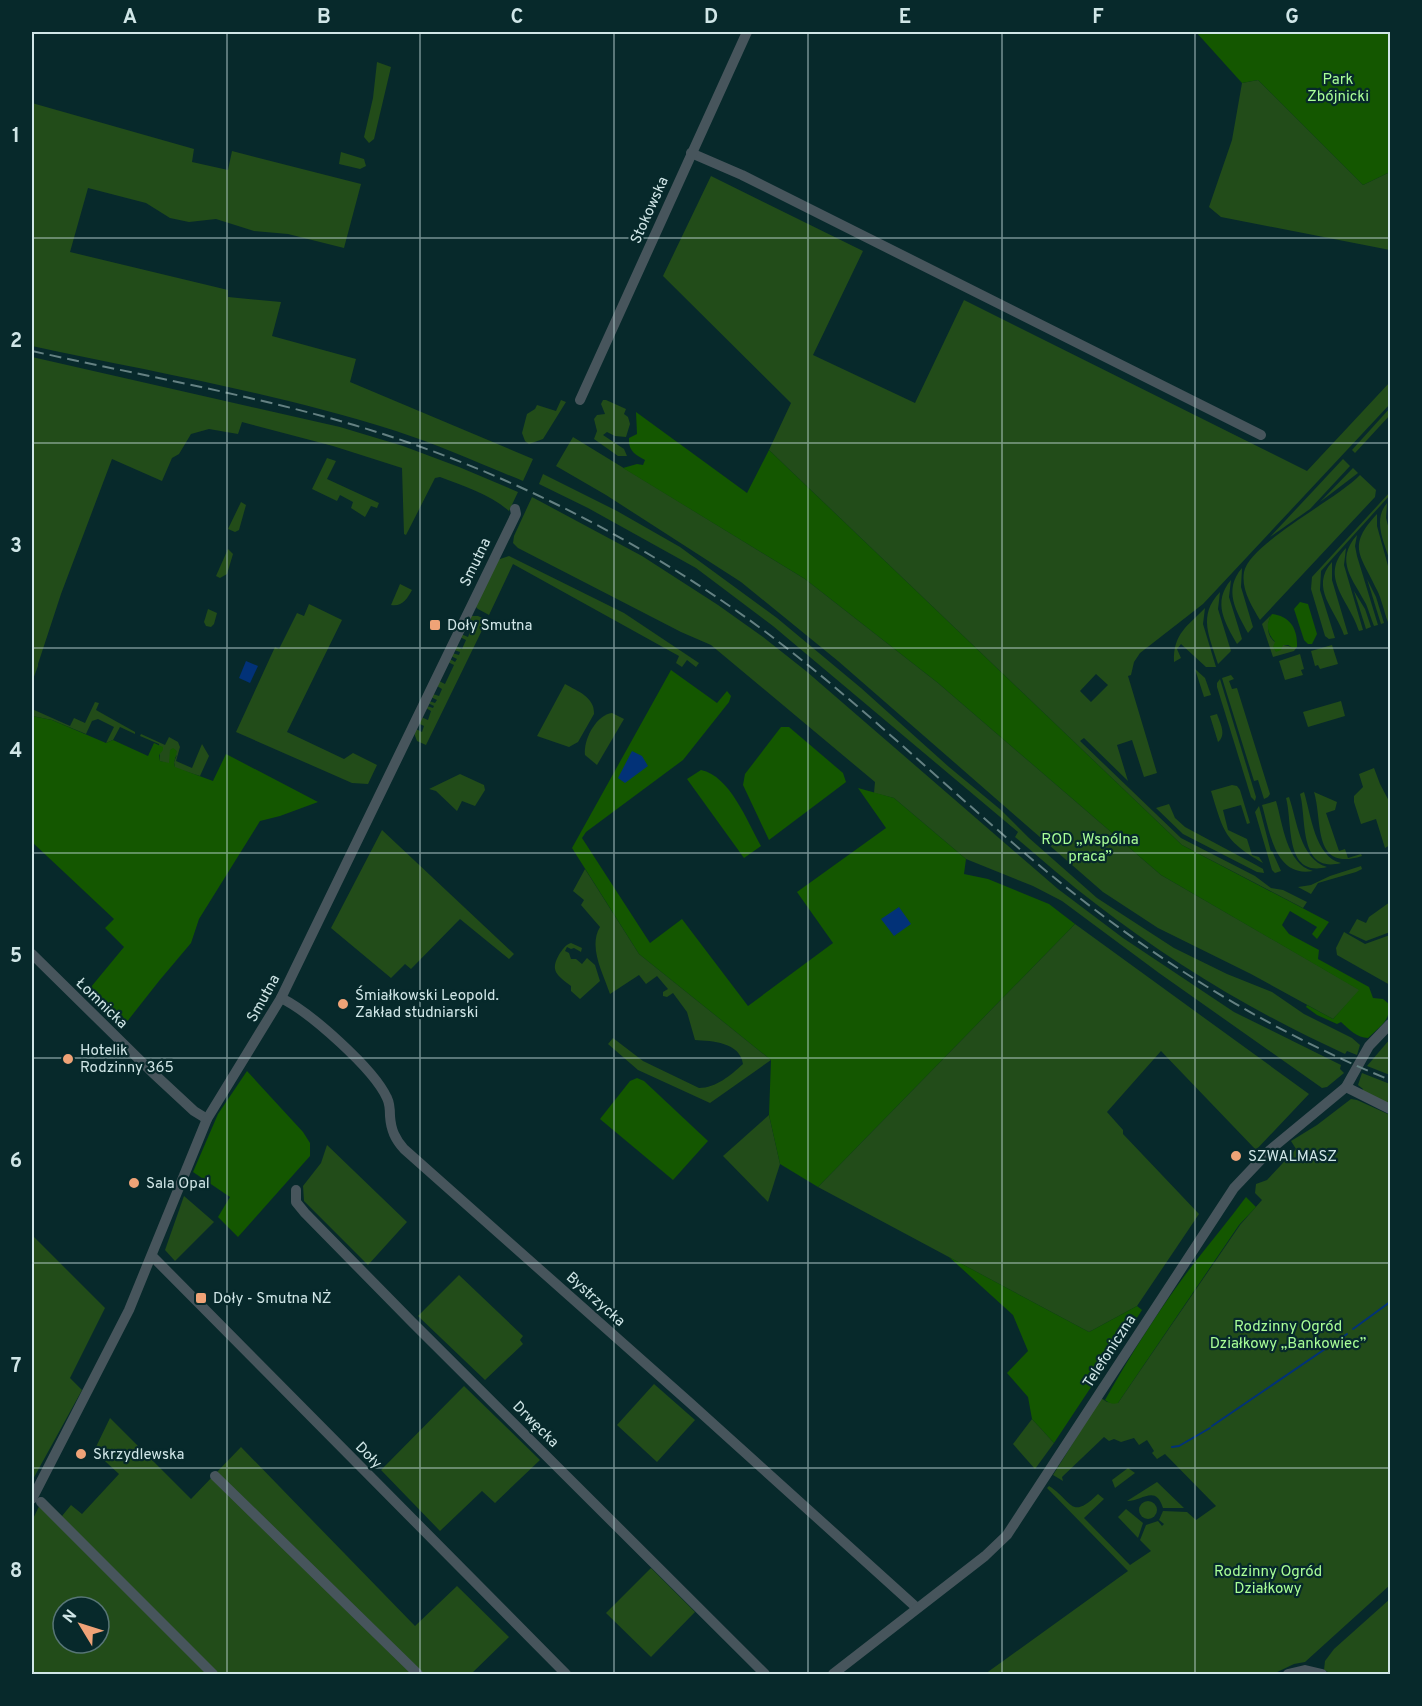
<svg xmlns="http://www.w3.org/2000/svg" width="1422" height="1706" viewBox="0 0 1422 1706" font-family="Overpass,sans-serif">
	<rect width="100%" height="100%" fill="#07292b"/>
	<!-- green -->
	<g fill="#224c19" fill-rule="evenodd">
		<path d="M377 62 391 67 374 139 369 143 364 137 373 98Z"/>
		<path d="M1258 80 1363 185 1390 172V250L1221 217 1209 207 1232 140 1242 83Z"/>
		<path d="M32 103 194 149 192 162 228 170 232 151 361 184 344 248 288 234 254 231 216 219 189 222 170 218 146 203 88 188 70 252 228 290V297L281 302 272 336 356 359 350 382 533 459 523 481C481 464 439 445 396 431 277 393 153 372 32 346Z"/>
		<path d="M341 152 364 159 366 166 360 169 339 164Z"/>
		<path d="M711 176 863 251 813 355 915 403 964 300 1307 471 1390 382V404L1203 604 1140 653 1134 662 1131 675 1128 676 1157 773 1144 777 1132 740 1117 745 1128 781 1084 738 1080 741 1181 838 1255 876 1271 888 1283 890 1307 902 1303 908 1182 845 769 450 791 403 663 276ZM1096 674 1108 685 1091 702 1080 691Z"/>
		<path d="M32 357 340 427 403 446 459 467 518 492 509 511C490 494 463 486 440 477L435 478 406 535 404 534 402 468 333 446 242 422 238 434 209 429 191 434 179 454 172 458 162 481 112 459 61 594 38 664V666L32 682Z"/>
		<path d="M561 400 566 402 543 439 529 444 525 441 522 433 527 414 535 409 537 405 556 411Z"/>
		<path d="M603 400H606L626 409 624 414 628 417 630 424 626 437 615 436 607 432 603 435 624 449 627 456H618L594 439 597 431 594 419 597 415 605 414 601 404Z"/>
		<path d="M1390 408V415L1355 453 1352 450Z"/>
		<path d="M573 437 805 579 938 683 1161 875 1360 990 1333 1019 1251 974 1158 928 1103 892 838 661 741 582 606 495 556 466Z"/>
		<path d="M327 458 336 461 327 479 379 503 377 508 371 506 365 517 351 508 353 502 340 495 337 501 312 489Z"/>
		<path d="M1343 459 1350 466 1310 509 1270 537Z"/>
		<path d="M1353 468 1358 473 1320 502Z"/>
		<path d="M543 474 617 511 680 547 777 618 861 688 949 767 1001 810 1029 838 1097 898 1174 948 1227 974 1272 992 1304 1014 1352 1038 1360 1045 1357 1055 1347 1051 1345 1054C1257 1014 1172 963 1096 904 1068 883 1041 859 1015 837L1018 832 773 626 696 568 588 508 539 484Z"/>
		<path d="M1360 475 1376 490 1375 497 1260 620C1252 606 1241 590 1244 572 1250 543 1336 500 1360 475Z"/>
		<path d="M1390 492V495L1321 571 1320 590 1335 638 1329 639 1325 636 1311 589 1312 577Z"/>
		<path d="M532 497 642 556 718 605 763 637 806 671 1058 889 1123 938 1234 1012 1341 1065 1340 1069 1344 1073 1327 1087 1322 1088 1159 973 1062 901 1033 886 966 859 894 798 874 793 875 782 711 645 681 632 518 548 513 543 514 536Z"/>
		<path d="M241 502 246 505 239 530 235 532 228 529Z"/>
		<path d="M1387 503 1386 518 1390 533V562C1385 543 1372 521 1387 503Z"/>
		<path d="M1377 514V526L1390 573V621L1388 622C1384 612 1382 600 1377 590 1361 555 1346 547 1377 514Z"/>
		<path d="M1357 535 1355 546 1357 556 1378 625 1374 626C1371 619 1369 611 1366 604 1353 579 1334 561 1357 535Z"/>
		<path d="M1346 548 1344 565 1363 630 1359 631C1350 601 1318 577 1346 548Z"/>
		<path d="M228 549 233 554 227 574 220 578 216 576Z"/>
		<path d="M509 556 624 613 699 663 696 667 687 660 682 667 676 663 679 656 513 564 489 615 478 609 475 606 497 560Z"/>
		<path d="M1332 562V580L1348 634 1344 635C1336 610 1309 588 1332 562Z"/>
		<path d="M1242 568 1241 587 1253 627 1248 633C1236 611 1223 590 1242 568Z"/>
		<path d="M1367 579 1376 597 1384 623 1381 624Z"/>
		<path d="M1231 580 1229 597 1242 639 1237 644C1225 623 1212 602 1231 580Z"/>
		<path d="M400 584 412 590C407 599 402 607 391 605Z"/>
		<path d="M1354 591 1365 609 1371 627 1366 629Z"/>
		<path d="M1220 592 1218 609 1231 651 1218 664C1210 637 1197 616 1220 592Z"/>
		<path d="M309 604 342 620 287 732 344 759 353 753 377 765 368 784 352 783 236 732 275 647 279 649 297 613 304 616Z"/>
		<path d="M1205 608 1203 624 1216 667H1206L1181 644 1177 649 1181 658 1174 662C1173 633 1188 626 1205 608Z"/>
		<path d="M208 609 217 613 214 624 211 627 206 626 204 622Z"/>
		<path d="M1271 615C1267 623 1266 636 1275 642 1280 646 1287 644 1293 648L1297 647 1294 651 1273 657 1262 624Z"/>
		<path d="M471 616H478L487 620 426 745 417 741 414 733 416 729 422 732 424 726 418 723 421 717 428 720 431 711 426 708 427 706 433 708 434 706 428 703 429 701 435 703 437 700 431 697 433 694 439 696 442 689 437 686 439 681 445 684 454 665 448 662 450 659 455 662 457 659 451 656 452 653 459 655 460 652 454 650 456 646 462 649 466 640 460 637 461 634 468 637 472 627 467 624Z"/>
		<path d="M1332 645 1338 664 1320 669 1318 665 1315 666 1311 651Z"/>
		<path d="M1300 654 1304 669 1301 670 1303 675 1285 680 1279 661Z"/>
		<path d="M1195 669 1205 678 1211 695 1204 697Z"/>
		<path d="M1231 675 1234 679 1229 681 1232 689 1237 688 1270 794 1268 797 1264 799 1258 780 1254 781 1222 678Z"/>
		<path d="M1220 679 1256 797 1255 801 1251 797 1217 687V683Z"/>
		<path d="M565 684C577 691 595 697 594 714L578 742 569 747 537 736Z"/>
		<path d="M1341 701 1345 716 1308 727 1303 712Z"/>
		<path d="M95 702 99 703 96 710 135 732V734L120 727 113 740 106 743 114 727 98 719 92 721 86 734 52 720 32 716V709L70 726 74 718 85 723Z"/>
		<path d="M612 713 624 719 597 765 585 755C583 740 596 715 612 713Z"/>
		<path d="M1217 714C1220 723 1227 735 1218 742L1210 716Z"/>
		<path d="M141 734 165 745 169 737 178 742 180 747 176 761 192 768 202 744 209 756 200 776 175 768 174 762 177 755 169 764 160 761 159 744 140 736Z"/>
		<path d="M1374 768 1380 784 1390 803V845L1385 848 1376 819 1361 824 1354 802V796L1363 787 1359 774Z"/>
		<path d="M460 774 484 785 485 790 475 806 462 801 457 811 436 791 429 789Z"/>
		<path d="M1232 785 1237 786 1240 790 1250 823 1247 824 1241 805 1223 810 1228 830 1247 839 1252 855 1259 857 1263 863C1224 840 1224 833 1211 791Z"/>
		<path d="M1304 792C1311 815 1315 857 1341 863 1298 874 1307 818 1300 794Z"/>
		<path d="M1314 792 1337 802 1335 810 1326 813 1339 851 1345 849 1348 858 1361 854 1362 856C1312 872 1323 822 1314 792Z"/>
		<path d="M1289 797C1297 820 1300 859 1327 867 1284 878 1293 823 1286 798Z"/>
		<path d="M1276 801C1283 824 1286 864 1313 871 1275 878 1270 832 1262 805Z"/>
		<path d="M1169 804 1175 818 1185 827 1256 865 1263 869 1264 873 1257 872 1183 834 1156 808Z"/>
		<path d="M1259 806 1271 852 1272 851 1281 871 1275 873 1272 870 1255 812Z"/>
		<path d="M382 830 514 954 509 959 460 919 411 969 405 964 391 978 331 928Z"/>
		<path d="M1361 866 1362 869 1356 872 1318 883 1311 894 1298 887 1311 885 1330 876Z"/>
		<path d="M585 869 639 954 771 1060 710 1103 638 1070 608 1044 613 1038 643 1061 699 1088C716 1088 731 1075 743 1064 740 1042 712 1041 695 1040L687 1012 673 993 667 997 663 996V992L668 989 657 976 646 984 639 975 610 994C603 973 588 947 600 927L581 905 584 900 573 891Z"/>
		<path d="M1390 902V932L1366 941 1349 933 1357 919 1366 923 1369 917Z"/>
		<path d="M1075 924 1309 1094 1256 1150 1161 1051 1107 1112 1123 1130V1134L1199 1214 1137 1306 1089 1332 818 1187Z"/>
		<path d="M1344 932 1365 944 1390 935V985L1337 955 1336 948Z"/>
		<path d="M571 943 582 948 581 952 574 948 571 949 567 947 565 951 569 953 571 959H576L582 964 587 958 595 965 600 981 580 999 571 991V986C557 975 549 971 560 953 564 948 565 945 571 943Z"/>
		<path d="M1390 1039V1075L1367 1066Z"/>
		<path d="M1362 1073 1390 1084V1104L1362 1091 1363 1089 1358 1085Z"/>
		<path d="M1351 1099 1357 1100 1390 1115V1585L1305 1662 1294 1664 1273 1674H985L1128 1571 1047 1488 1049 1486C1073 1501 1070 1521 1098 1494L1104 1499 1084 1518 1130 1565 1151 1551 1140 1540 1146 1525 1158 1521 1162 1526 1164 1524 1159 1520 1163 1511 1187 1512 1196 1520 1216 1506 1165 1454 1157 1459 1152 1453 1154 1451 1147 1440 1139 1445 1134 1438 1121 1442 1114 1439 1109 1441 1104 1437 1062 1477 1063 1481 1053 1475 1101 1398 1107 1402 1118 1403 1240 1225 1262 1200 1255 1193 1256 1184 1267 1180 1296 1149 1291 1141 1317 1125Z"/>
		<path d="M769 1115 780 1164 768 1202 723 1156Z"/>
		<path d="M327 1145 407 1222 368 1265 304 1201 303 1186 321 1163Z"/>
		<path d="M184 1196 214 1222 175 1261 165 1250Z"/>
		<path d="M32 1235 105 1308 70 1378 82 1390 32 1481Z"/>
		<path d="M459 1275 523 1336 520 1340 523 1344 485 1380 418 1316Z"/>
		<path d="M654 1384 695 1420 657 1462 617 1425Z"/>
		<path d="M464 1386 540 1460 495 1503 482 1491 440 1531 381 1470Z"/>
		<path d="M110 1418 191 1499 241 1447 415 1626 457 1586 509 1637 471 1674H32V1521L43 1498 62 1516 71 1505 82 1514 119 1474 94 1451ZM63 1607H99V1643H63Z"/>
		<path d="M1032 1419 1054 1443 1035 1469 1013 1444Z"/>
		<path d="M1128 1468 1135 1473 1115 1488 1112 1480Z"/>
		<path d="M1157 1482 1184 1508H1163C1156 1484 1142 1501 1127 1501Z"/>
		<circle cx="1148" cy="1510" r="9"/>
		<path d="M1126 1509 1143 1523 1138 1538 1118 1517Z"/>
		<path d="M651 1568 695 1612 651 1657 606 1613Z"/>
		<path d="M1390 1599V1674H1332L1324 1670 1325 1661 1334 1649Z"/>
	</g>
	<!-- forest -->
	<g fill="#145700">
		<path d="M1196 32H1390V172L1363 185 1258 80 1242 83Z"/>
		<path d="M636 412 747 493 769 450 1182 845 1329 922 1317 939 1312 934 1317 927 1290 911 1282 925 1289 934 1319 950 1318 959 1369 987 1373 998 1383 999 1389 1004C1391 1021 1379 1027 1368 1038 1357 1038 1349 1029 1341 1022L1337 1024 1317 1015 1306 1007 1307 1005 1333 1019 1359 990 1161 875 938 683 805 579 623 468 637 464 643 465 645 460C636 455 628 451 629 438L637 434Z"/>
		<path d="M1300 602 1308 604 1317 634 1312 644H1308L1304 640 1294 609Z"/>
		<path d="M1272 614C1290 616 1298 629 1297 647L1293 648 1288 645H1283L1281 650 1276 652 1273 647 1275 642C1267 633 1265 624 1272 614Z"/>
		<path d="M671 670 717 703 727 691 731 696 729 702 683 760 586 832 582 838 650 943 682 919 748 1006 833 943 797 892 886 828 858 788 894 798 966 859 964 874 988 879 1049 904 1075 924 818 1187 780 1164 769 1115 771 1060 639 954 572 848Z"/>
		<path d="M32 716 52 720 106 743 113 740 148 756 154 743 163 747V750L159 755 160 761 169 763 170 750 173 748 177 751 174 763 175 767 213 781 226 754 318 802 280 816 260 821 199 919 191 943 159 981 122 1028 86 993 124 947 105 928 114 919 32 842Z"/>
		<path d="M781 727H789L843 773 846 782 769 840 743 785 745 774Z"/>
		<path d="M701 770C730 776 747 821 761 846L744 858 687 779Z"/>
		<path d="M247 1071 303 1132 310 1143V1156L238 1237 218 1217 230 1197 193 1172 218 1114Z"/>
		<path d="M637 1078 644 1081 708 1141 673 1180 600 1119 630 1081Z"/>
		<path d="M1246 1197 1256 1207 1239 1225 1118 1403C1113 1405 1109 1403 1105 1400 1131 1354 1163 1303 1195 1262 1212 1240 1230 1219 1246 1197Z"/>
		<path d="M949 1257 1089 1332 1137 1306 1142 1310 1054 1443 1032 1419 1028 1397 1007 1373 1028 1351 1013 1315Z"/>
	</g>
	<!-- water -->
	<g fill="#023278">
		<path d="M246 661 258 666 250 683 239 678Z"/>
		<path d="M632 751 642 756 648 766 625 783 618 778Z"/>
		<path d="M899 907 911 924 894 936 881 919Z"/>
	</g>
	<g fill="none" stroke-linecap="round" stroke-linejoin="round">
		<!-- stream -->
		<g stroke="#023278" stroke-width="2">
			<path d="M1353 1329 1390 1302"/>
			<path d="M1212 1426 1347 1334"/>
			<path d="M1172 1447 1179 1446 1210 1428"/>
		</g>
		<!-- minor -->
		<g stroke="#47555c" stroke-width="10">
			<path d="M691 153 742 175 1261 435"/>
			<path d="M580 400 747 32"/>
			<path d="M32 954 152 1072 194 1111 207 1119"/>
			<path d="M281 998C310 1012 374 1069 387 1098 390 1104 390 1110 390 1116 391 1130 395 1139 404 1149L689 1402 917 1608"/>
			<path d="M1346 1087 1390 1109"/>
			<path d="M296 1190V1202L305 1213 412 1322 765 1674"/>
			<path d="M152 1256 566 1674"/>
			<path d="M215 1476 418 1674"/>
			<path d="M32 1499 129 1310 207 1119 281 998 516 514 515 509"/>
			<path d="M41 1502 213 1674"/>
			<path d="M833 1674 985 1556 1007 1535 1234 1188 1270 1150 1346 1087 1369 1046 1390 1024"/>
			<path d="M1288 1674 1305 1670 1322 1674"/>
		</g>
		<!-- rail -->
		<path stroke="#648182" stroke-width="2" stroke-dasharray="12 6" stroke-linecap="butt" d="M32 351C139 375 248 394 354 425 495 467 628 533 748 619 860 700 958 801 1067 888 1166 967 1273 1032 1390 1080"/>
	</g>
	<!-- grid -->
	<path fill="none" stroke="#d0e6e7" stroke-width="1.5" stroke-opacity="0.55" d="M227 32V1674M420 32V1674M614 32V1674M808 32V1674M1002 32V1674M1195 32V1674M32 238H1390M32 443H1390M32 648H1390M32 853H1390M32 1058H1390M32 1263H1390M32 1468H1390"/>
	<!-- markers -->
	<g fill="#efa377" stroke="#07292b" stroke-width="2">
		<rect x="429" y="619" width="12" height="12" rx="3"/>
		<circle cx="343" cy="1004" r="6"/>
		<circle cx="68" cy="1059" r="6"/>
		<circle cx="1236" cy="1156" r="6"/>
		<circle cx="134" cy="1183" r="6"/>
		<rect x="195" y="1292" width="12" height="12" rx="3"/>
		<circle cx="81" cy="1454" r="6"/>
	</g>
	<g text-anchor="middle" stroke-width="4.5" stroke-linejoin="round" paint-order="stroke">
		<!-- park labels -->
		<g font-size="15" fill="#a9fe97" stroke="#07292b">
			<text x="1338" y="84">Park<tspan x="1338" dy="17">Zbójnicki</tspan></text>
			<text x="1090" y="844">ROD „Wspólna<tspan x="1090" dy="17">praca”</tspan></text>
			<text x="1288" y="1331">Rodzinny Ogród<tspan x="1288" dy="17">Działkowy „Bankowiec”</tspan></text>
			<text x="1268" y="1576">Rodzinny Ogród<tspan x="1268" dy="17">Działkowy</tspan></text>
		</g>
		<!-- street labels -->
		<g font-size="15" fill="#d0e6e7" stroke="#07292b">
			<text transform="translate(649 210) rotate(-66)" y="5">Stokowska</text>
			<text transform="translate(475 562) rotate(-64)" y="5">Smutna</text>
			<text transform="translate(263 998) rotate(-61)" y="5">Smutna</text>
			<text transform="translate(102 1003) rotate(44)" y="5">Łomnicka</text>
			<text transform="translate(596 1299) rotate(42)" y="5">Bystrzycka</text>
			<text transform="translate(1109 1351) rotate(-57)" y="5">Telefoniczna</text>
			<text transform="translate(536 1424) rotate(45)" y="5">Drwęcka</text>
			<text transform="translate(369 1455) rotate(45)" y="5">Doły</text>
		</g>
		<!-- poi labels -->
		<g font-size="15" fill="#d0e6e7" stroke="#07292b" text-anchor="start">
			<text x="447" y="630">Doły Smutna</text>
			<text x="355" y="1000">Śmiałkowski Leopold.<tspan x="355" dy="17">Zakład studniarski</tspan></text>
			<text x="80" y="1055">Hotelik<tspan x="80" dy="17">Rodzinny 365</tspan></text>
			<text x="1248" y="1161">SZWALMASZ</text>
			<text x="146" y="1188">Sala Opal</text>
			<text x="213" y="1303">Doły - Smutna NŻ</text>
			<text x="93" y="1459">Skrzydlewska</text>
		</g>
	</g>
	<!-- border -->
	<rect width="1422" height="1706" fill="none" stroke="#07292b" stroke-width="66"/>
	<!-- north arrow -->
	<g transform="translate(81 1625) rotate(308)"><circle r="28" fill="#07292b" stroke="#577576" stroke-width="1.5"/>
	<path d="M0-4.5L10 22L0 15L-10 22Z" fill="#efa377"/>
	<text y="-9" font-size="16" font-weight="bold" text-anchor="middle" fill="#d0e6e7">N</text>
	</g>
	<rect x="33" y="33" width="1356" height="1640" fill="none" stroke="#d0e6e7" stroke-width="2"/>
	<g font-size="20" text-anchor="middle" font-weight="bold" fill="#d0e6e7">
		<text x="130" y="23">A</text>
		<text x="324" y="23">B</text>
		<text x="517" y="23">C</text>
		<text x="711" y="23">D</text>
		<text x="905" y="23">E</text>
		<text x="1098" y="23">F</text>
		<text x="1292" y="23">G</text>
		<text x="16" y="142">1</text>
		<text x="16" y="347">2</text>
		<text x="16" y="552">3</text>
		<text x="16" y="757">4</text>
		<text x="16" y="962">5</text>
		<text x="16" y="1167">6</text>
		<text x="16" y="1372">7</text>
		<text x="16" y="1577">8</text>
	</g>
</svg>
